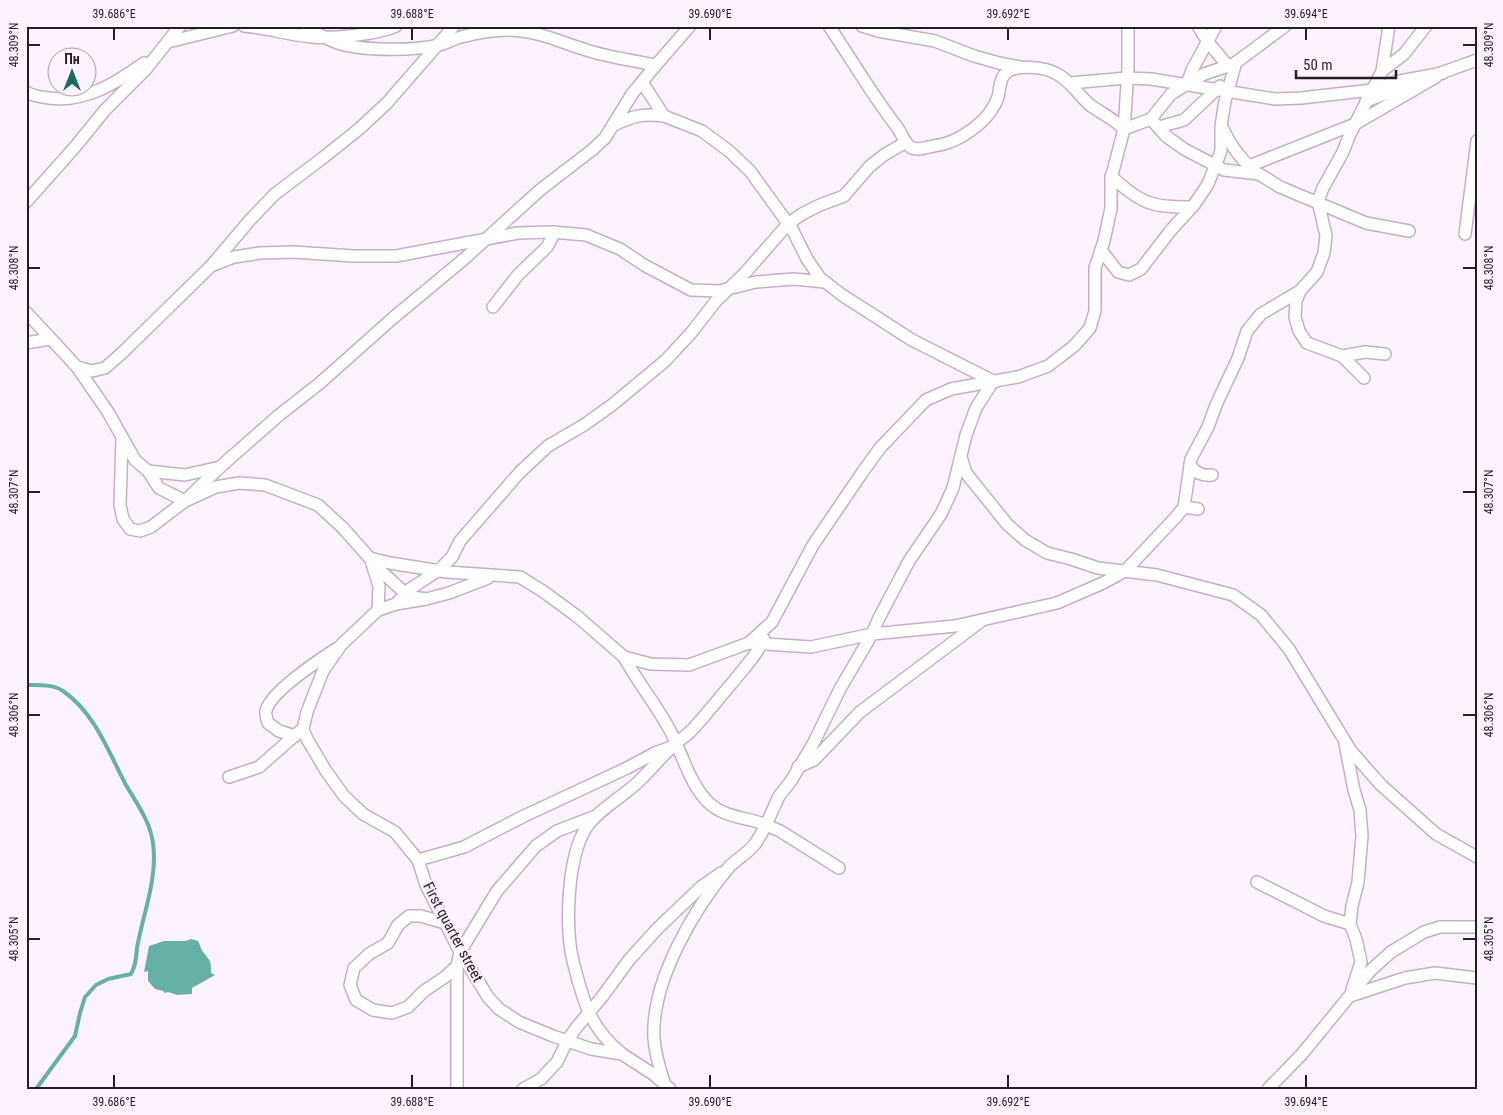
<svg xmlns="http://www.w3.org/2000/svg" width="1503" height="1115" viewBox="0 0 1503 1115" font-family="'Roboto Condensed',sans-serif">
	<rect width="100%" height="100%" fill="#fdf3fe"/>
	<!-- water -->
	<path fill="#67b0a5" d="M191 939 198 941C200 944 201 950 204 953 211 962 211 961 211 973L215 975 192 988V994L177 995 168 992 165 993 163 991 155 989 148 981V971L144 972 149 946 164 941H185Z"/>
	<g fill="none" stroke-linecap="round" stroke-linejoin="round">
		<!-- stream -->
		<path stroke="#67b0a5" stroke-width="4" d="M26 685C38 685 53 684 63 691 95 713 109 753 126 785 137 804 150 821 153 843 158 878 143 914 137 948 136 958 136 965 131 974L108 979 96 985 85 997 80 1013 75 1036 36 1089"/>
		<defs>
			<g id="minor">
				<path d="M244 26C267 28 289 35 312 37 332 39 379 34 396 26"/>
				<path d="M304 26C315 32 326 39 338 43 363 51 413 51 439 45 447 43 453 39 461 37 476 33 493 30 509 30 541 31 564 44 593 52 614 58 635 61 656 65L690 26"/>
				<path d="M829 26C852 60 872 95 897 127 901 132 904 142 909 146 915 152 927 147 934 146 959 143 990 121 998 97 1000 90 999 82 1004 75 1013 63 1046 67 1057 74 1071 81 1078 95 1090 105 1101 113 1114 119 1124 129"/>
				<path d="M862 26 878 31 935 41 974 56 999 63 1020 67"/>
				<path d="M1198 26 1208 42 1228 66"/>
				<path d="M168 42 233 26"/>
				<path d="M1382 71 1404 54 1426 26"/>
				<path d="M1438 74 1477 60"/>
				<path d="M642 82 664 116 702 131 729 151 750 171 792 229 807 259 820 278 842 295 912 340 995 382"/>
				<path d="M1070 83 1127 78 1151 79 1275 99 1301 98 1372 90 1395 82 1443 73"/>
				<path d="M1187 84 1192 70 1216 26"/>
				<path d="M26 92C33 96 40 97 49 98 85 103 116 83 144 63"/>
				<path d="M1366 101 1411 84"/>
				<path d="M1151 119 1166 136 1184 149 1224 170 1259 174 1280 187 1366 223 1409 231"/>
				<path d="M614 125C633 116 643 113 664 116"/>
				<path d="M1159 127 1184 120 1220 86"/>
				<path d="M1222 127C1230 145 1239 158 1254 170"/>
				<path d="M1124 129 1128 70V26"/>
				<path d="M1249 166 1355 124 1436 77"/>
				<path d="M1111 176C1140 203 1152 208 1192 207"/>
				<path d="M26 202 75 147 105 110 146 69 180 26"/>
				<path d="M1465 234 1477 141"/>
				<path d="M1101 250 1118 272 1129 275 1141 269 1171 230 1194 205 1208 184 1221 151V126L1225 101 1236 62"/>
				<path d="M211 266 234 257 260 253 293 252 354 256H396L518 233 552 232 586 235 620 249 644 265 691 290 719 291 756 282 794 279 825 282"/>
				<path d="M1300 291 1296 301 1295 317 1299 331 1307 343 1342 356 1365 352 1385 354"/>
				<path d="M493 307 518 275 547 247 555 232"/>
				<path d="M26 312 77 367 108 412 135 460 148 471 159 488 185 501 216 487 239 483 265 485 318 505 343 528 382 572 406 594 413 597 426 599 449 593 488 578"/>
				<path d="M26 343 50 339"/>
				<path d="M1342 356 1364 378"/>
				<path d="M77 367 92 371 105 368 122 353 211 266 250 220 275 194 324 157 359 129 387 103 454 26"/>
				<path d="M122 439 120 505 123 519 130 529 140 531 151 527 185 501 220 467 278 416 320 383 393 318 464 259 540 190 592 150 605 138 632 94 656 65"/>
				<path d="M961 457 966 473 1007 524 1025 540 1047 553 1071 559 1098 568 1157 575 1233 595 1261 615 1289 649 1351 751 1381 785 1436 834 1477 857"/>
				<path d="M1190 465C1196 473 1201 476 1212 475"/>
				<path d="M148 471 185 475 220 467"/>
				<path d="M1184 507 1198 509"/>
				<path d="M370 558 390 563 447 572 520 577 544 592 578 617 624 657 651 664 689 665 749 643 772 622 813 545 862 473 880 448 926 400 951 389 1018 377 1048 366 1074 346 1090 328 1095 311V268L1104 241 1111 208V179L1124 129 1151 119 1171 94 1204 74 1234 64 1285 26"/>
				<path d="M372 564 379 586 378 610"/>
				<path d="M426 599 396 604 378 610 341 645 323 671 307 712 303 729 307 739 326 771 344 796 363 814 395 832 418 860 426 885 460 952 488 997 499 1009 519 1022 553 1036 591 1049 622 1054 653 1074 670 1089"/>
				<path d="M396 604 410 589 439 570 452 557 460 541 520 472 548 446 584 425 612 405 665 361 691 333 716 301 745 273 788 224 802 214 820 205 844 196 870 166 884 155 906 142"/>
				<path d="M749 643 811 647 872 634 955 626 1057 603 1103 583 1125 571 1176 517 1184 507 1191 459 1208 427 1216 405 1238 358 1247 331 1261 314 1300 291 1317 272 1324 253 1326 236 1318 201 1323 188 1343 152 1350 134 1382 71 1389 26"/>
				<path d="M624 657C637 681 654 702 667 725 682 750 688 783 709 803 725 818 747 817 766 825L779 796 791 781 813 744 840 689 872 634 879 618 909 561 941 514 953 488 966 435 976 408 992 383"/>
				<path d="M295 736 279 731 268 723C267 719 265 714 266 711 270 692 319 660 336 649"/>
				<path d="M1345 744 1354 790 1360 810 1362 836 1358 882 1352 906 1350 924 1356 939 1361 962 1352 990"/>
				<path d="M798 767 814 760 860 712 980 622"/>
				<path d="M229 777 259 767 300 731"/>
				<path d="M418 860 464 847 522 817 627 768 655 753 671 747"/>
				<path d="M1257 882 1324 916 1350 924"/>
				<path d="M445 923 421 916H409L398 925 388 943 369 954 354 968 350 985 356 1000 373 1010 392 1013 408 1007 424 991 445 977 457 966"/>
				<path d="M1350 996 1405 978 1435 973 1477 978"/>
				<path d="M621 1053C589 1027 583 1000 573 961 565 928 567 858 586 828 597 811 622 797 637 783 649 772 659 759 671 748 677 741 685 737 691 731 706 715 719 698 733 682 744 668 757 655 764 639"/>
				<path d="M664 1082C659 1067 655 1053 654 1038 651 981 694 909 729 867 737 859 748 853 755 844 759 838 763 831 766 825L780 831 839 868"/>
				<path d="M457 1089V966L460 952 497 891 536 846 557 831 596 816"/>
				<path d="M523 1089 541 1079 557 1062 567 1041 576 1028 602 997 629 960 657 929 701 887 721 873"/>
				<path d="M1268 1089 1302 1054 1370 971 1391 952 1424 932 1440 927H1477"/>
			</g>
		</defs>
		<!-- minor casing -->
		<use href="#minor" stroke="#c6aec9" stroke-width="14"/>
		<!-- minor -->
		<use href="#minor" stroke="#fff" stroke-width="11"/>
	</g>
	<!-- ticks -->
	<path fill="none" stroke="#251c26" stroke-width="2" d="M114 28V40M412 28V40M710 28V40M1008 28V40M1306 28V40M28 45H40M1463 45H1476M28 268H40M1463 268H1476M28 492H40M1463 492H1476M28 715H40M1463 715H1476M28 939H40M1463 939H1476M114 1075V1088M412 1075V1088M710 1075V1088M1008 1075V1088M1306 1075V1088"/>
	<g text-anchor="middle" stroke-width="4.5" stroke-linejoin="round" paint-order="stroke">
		<!-- street labels -->
		<g font-size="15" fill="#251c26" stroke="#fdf3fe">
			<text transform="translate(453 932) rotate(62)" y="5">First quarter street</text>
		</g>
	</g>
	<!-- border -->
	<rect width="1503" height="1115" fill="none" stroke="#fdf3fe" stroke-width="55"/>
	<!-- north arrow -->
	<g transform="translate(72 72)"><circle r="24" fill="#fdf3fe" stroke="#a79da8"/>
	<path d="M0-4L9 19L0 12L-9 19Z" fill="#1f685f"/>
	<text y="-8" font-size="14" font-weight="bold" text-anchor="middle" fill="#251c26">Пн</text>
	</g>
	<!-- scale -->
	<path d="M1296 70v8h100v-8" fill="none" stroke="#251c26" stroke-width="2.5"/>
	<text x="1303" y="70" font-size="15" fill="#251c26" stroke="#fdf3fe" stroke-width="4" paint-order="stroke">50 m</text>
	<rect x="28" y="28" width="1448" height="1060" fill="none" stroke="#251c26" stroke-width="2"/>
	<g font-size="12" text-anchor="middle" fill="#251c26">
		<text x="114" y="18">39.686°E</text>
		<text x="412" y="18">39.688°E</text>
		<text x="710" y="18">39.690°E</text>
		<text x="1008" y="18">39.692°E</text>
		<text x="1306" y="18">39.694°E</text>
		<text transform="translate(14 45) rotate(-90)" y="4">48.309°N</text>
		<text transform="translate(1489 45) rotate(-90)" y="4">48.309°N</text>
		<text transform="translate(14 268) rotate(-90)" y="4">48.308°N</text>
		<text transform="translate(1489 268) rotate(-90)" y="4">48.308°N</text>
		<text transform="translate(14 492) rotate(-90)" y="4">48.307°N</text>
		<text transform="translate(1489 492) rotate(-90)" y="4">48.307°N</text>
		<text transform="translate(14 715) rotate(-90)" y="4">48.306°N</text>
		<text transform="translate(1489 715) rotate(-90)" y="4">48.306°N</text>
		<text transform="translate(14 939) rotate(-90)" y="4">48.305°N</text>
		<text transform="translate(1489 939) rotate(-90)" y="4">48.305°N</text>
		<text x="114" y="1106">39.686°E</text>
		<text x="412" y="1106">39.688°E</text>
		<text x="710" y="1106">39.690°E</text>
		<text x="1008" y="1106">39.692°E</text>
		<text x="1306" y="1106">39.694°E</text>
	</g>
</svg>
